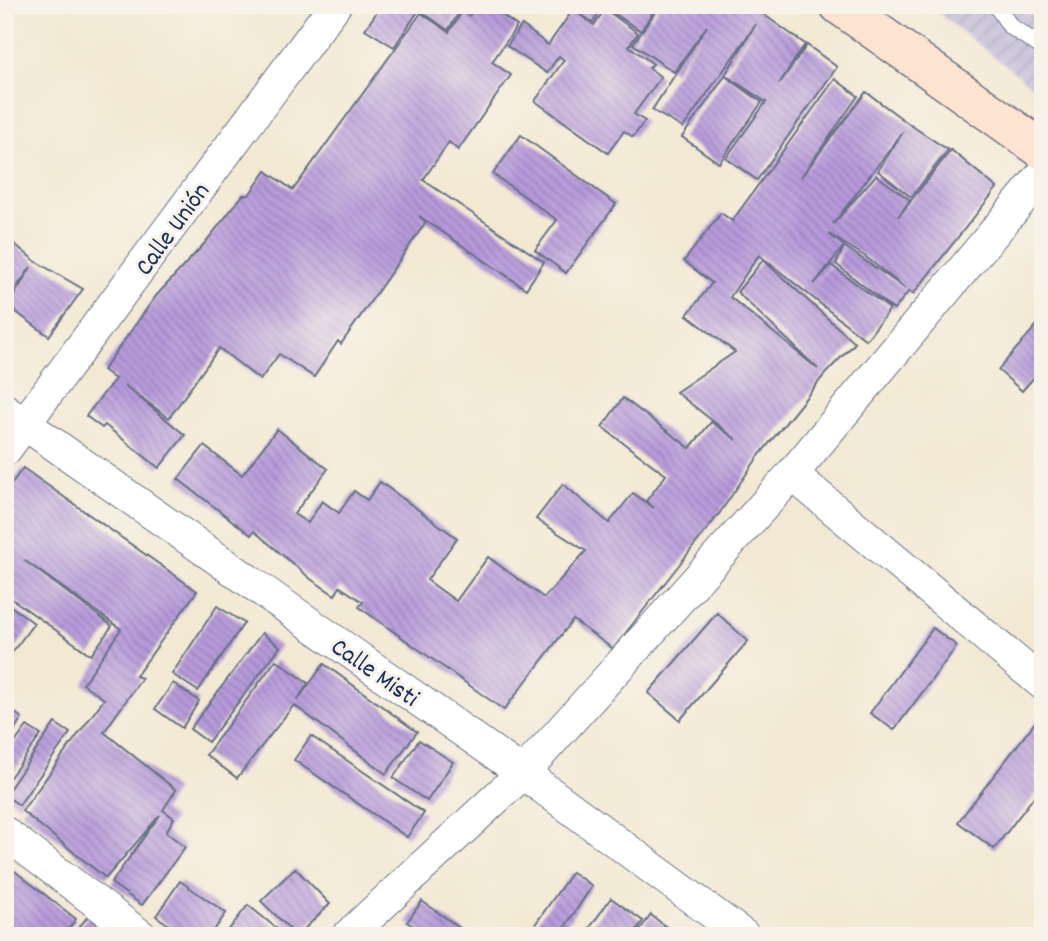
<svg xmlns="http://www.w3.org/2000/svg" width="1048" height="941" viewBox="0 0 1048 941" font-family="Dekko,sans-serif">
	<defs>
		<pattern id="industrial-furrows" width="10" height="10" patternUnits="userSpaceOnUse" patternTransform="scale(1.75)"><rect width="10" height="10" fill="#c6c0da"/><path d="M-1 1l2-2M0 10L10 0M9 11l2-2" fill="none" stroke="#aaa5be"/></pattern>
		<pattern id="building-back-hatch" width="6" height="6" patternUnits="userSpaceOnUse" patternTransform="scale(1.75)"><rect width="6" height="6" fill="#b79adb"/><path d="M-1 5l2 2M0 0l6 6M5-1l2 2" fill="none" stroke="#947eb5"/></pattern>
	</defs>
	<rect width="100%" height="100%" fill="#f7f3e8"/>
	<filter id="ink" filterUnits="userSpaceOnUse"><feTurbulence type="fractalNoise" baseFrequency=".0143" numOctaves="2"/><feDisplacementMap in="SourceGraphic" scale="14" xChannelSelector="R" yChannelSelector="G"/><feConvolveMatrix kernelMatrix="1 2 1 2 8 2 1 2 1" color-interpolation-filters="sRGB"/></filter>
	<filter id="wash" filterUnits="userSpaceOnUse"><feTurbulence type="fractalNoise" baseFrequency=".00686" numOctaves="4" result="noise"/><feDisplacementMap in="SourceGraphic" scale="28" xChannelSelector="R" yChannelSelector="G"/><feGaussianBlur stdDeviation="1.57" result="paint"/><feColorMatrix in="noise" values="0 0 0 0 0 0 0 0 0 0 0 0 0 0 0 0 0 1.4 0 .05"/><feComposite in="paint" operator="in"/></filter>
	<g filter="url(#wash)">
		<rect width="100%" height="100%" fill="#f3e9d3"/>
		<!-- industrial -->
		<path fill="url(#industrial-furrows)" d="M928 5H1043V95Z"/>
		<g id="blocks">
			<!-- building -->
			<g fill="url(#building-back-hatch)">
				<path d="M382 5H464L448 30 419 10 394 47 365 29Z"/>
				<path d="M477 5H488L517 26 492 62 511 75 458 150 449 142 423 180 544 262 526 289 419 216 426 222 341 344 338 341 314 377 279 354 260 380 219 348 169 418 124 385 185 435 159 468 105 425 102 428 86 416 115 379 103 370 156 296 204 244 243 195H249L266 171 293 190 421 13 449 32 462 12 469 16Z"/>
				<path d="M579 5H604L593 22 575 11Z"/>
				<path d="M607 5H657L641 31 606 8Z"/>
				<path d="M660 5H748L763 14 805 44 779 84 807 45 837 67 757 180 726 158 766 102 725 75 756 24 683 128 652 110 707 26 674 72 633 44Z"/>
				<path d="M605 9 638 33 629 46 653 64 649 68 661 77 634 114 645 121 633 137 624 131 608 153 535 101 564 60 559 56 547 73 507 46 522 25 548 45 573 10 594 25Z"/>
				<path d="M725 76 762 102 719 163 682 137Z"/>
				<path d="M835 79 858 96 801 177 866 92 909 124 948 150 911 197 878 171 903 132 833 224 876 175 910 200 898 217 951 150 997 188 913 294 909 291 894 310 836 264 844 246 906 289 866 257 829 234 844 246 814 284 831 265 890 309 866 340 759 255 730 297 818 369 737 292 763 260 855 343 825 374 758 457 719 514 613 649 573 620 504 710 359 607 363 602 340 587 335 595 312 580 254 531 251 535 178 479 204 446 242 475 277 429 328 469 294 514 308 523 322 501 339 513 354 491 367 500 380 482 457 538 427 580 456 601 488 557 544 598 586 551 536 519 563 484 609 523 633 493 654 508 646 501 666 475 602 427 623 398 690 448 711 422 737 440 676 392 735 352 687 315 712 283 684 261 721 213 732 221Z"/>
				<path d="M521 135 616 204 566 273 535 250 557 220 493 174Z"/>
				<path d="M5 236 35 261 83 289 49 336 8 306 31 267 5 303Z"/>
				<path d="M1043 318V367L1022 391 998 370Z"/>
				<path d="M23 468 197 591 136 676 142 678 104 732 176 790 163 810 174 818 166 832 185 847 142 905 111 883 160 815 106 878 22 811 104 699 83 684 121 629 24 560 112 626 91 655 5 594V492Z"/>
				<path d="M5 602 34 623 5 662Z"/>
				<path d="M217 606 244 623 198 691 172 674Z"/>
				<path d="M717 613 748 641 680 720 648 693Z"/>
				<path d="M933 628 957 646 894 730 870 713Z"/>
				<path d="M262 633 280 647 208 742 190 729Z"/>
				<path d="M276 660 308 683 297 701 324 664 417 732 386 774 294 705 237 778 206 755Z"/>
				<path d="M173 683 199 701 182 728 155 709Z"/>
				<path d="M5 706 22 718 5 743Z"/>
				<path d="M1043 712V785L994 849 958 822Z"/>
				<path d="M55 723 70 733 19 805 5 795Z"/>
				<path d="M27 726 41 735 5 784V756Z"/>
				<path d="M311 736 424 813 407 837 294 760Z"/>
				<path d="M419 740 453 762 427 801 393 778Z"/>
				<path d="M7 865 76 919 63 936H5Z"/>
				<path d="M295 868 330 904 297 936 261 901Z"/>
				<path d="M572 872 592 886 559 936H527Z"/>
				<path d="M180 881 226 913 210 936H185L156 916Z"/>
				<path d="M611 898 643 921 632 936H584Z"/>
				<path d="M422 901 471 936H427L407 922Z"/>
				<path d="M248 905 286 936H224Z"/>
				<path d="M89 915 115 936H72Z"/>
				<path d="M651 915 678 936H635Z"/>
			</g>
		</g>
	</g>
	<g filter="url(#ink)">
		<use href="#blocks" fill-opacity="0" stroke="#677087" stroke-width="2"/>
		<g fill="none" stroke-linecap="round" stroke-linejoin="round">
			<defs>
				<path id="service" d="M996 5 1010 26 1043 48"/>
				<g id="minor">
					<path d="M5 410 523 773 744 936"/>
					<path d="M5 450 335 5"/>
					<path d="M792 474 1043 684"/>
					<path d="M5 833 141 936"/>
					<path d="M348 936 523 773 792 474 1043 174"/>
				</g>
				<path id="secondary" d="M839 5 1043 150"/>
			</defs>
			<!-- service casing -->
			<use href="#service" stroke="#677087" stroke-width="18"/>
			<!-- minor casing -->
			<use href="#minor" stroke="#677087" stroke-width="34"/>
			<!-- secondary casing -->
			<use href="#secondary" stroke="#677087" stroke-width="41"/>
			<!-- service -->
			<use href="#service" stroke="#fff" stroke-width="16"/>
			<!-- minor -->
			<use href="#minor" stroke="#fff" stroke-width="32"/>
			<!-- secondary -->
			<use href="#secondary" stroke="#fde4d0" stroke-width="38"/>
		</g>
	</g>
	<g text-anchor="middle" stroke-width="6" stroke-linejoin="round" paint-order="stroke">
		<!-- street labels -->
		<g font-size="26" fill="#1b2f5e" stroke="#f7f3e8">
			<text transform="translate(171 228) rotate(-54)" y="9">Calle Unión</text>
			<text transform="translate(376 671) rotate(35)" y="9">Calle Misti</text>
		</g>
	</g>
	<!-- margin -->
	<rect width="1048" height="941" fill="none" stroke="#f7f3e8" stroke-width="28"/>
</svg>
